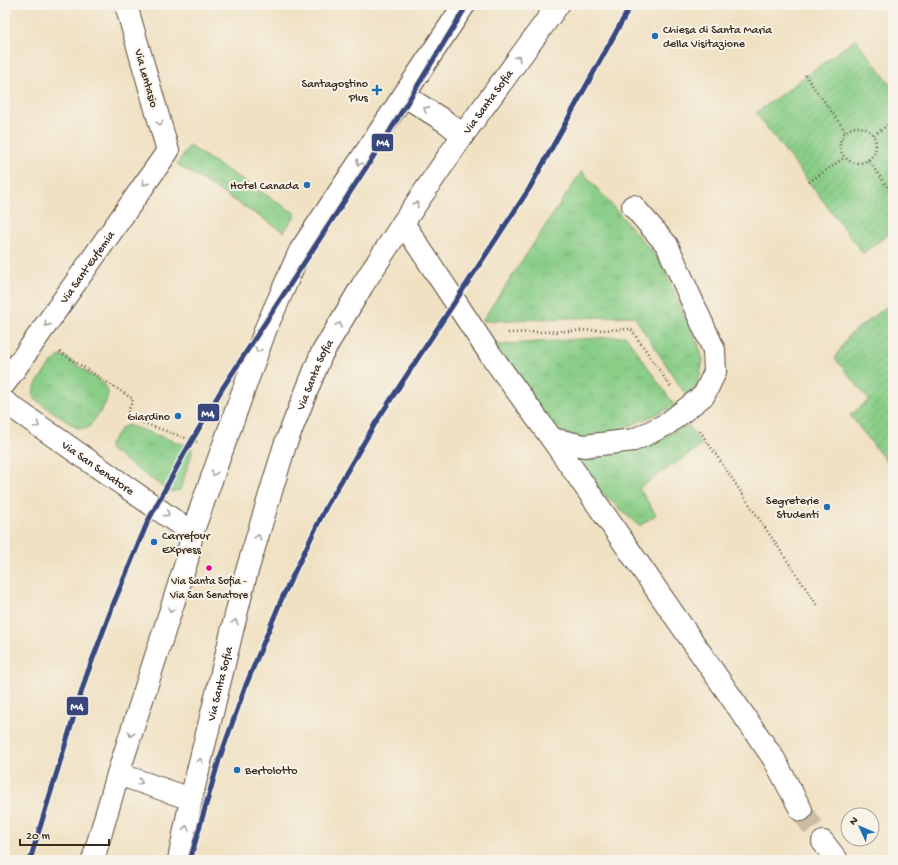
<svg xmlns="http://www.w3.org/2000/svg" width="898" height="865" viewBox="0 0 898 865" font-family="'Gochi Hand',sans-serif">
	<defs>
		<pattern id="grass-tufts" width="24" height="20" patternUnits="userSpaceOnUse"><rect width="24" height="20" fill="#89cd87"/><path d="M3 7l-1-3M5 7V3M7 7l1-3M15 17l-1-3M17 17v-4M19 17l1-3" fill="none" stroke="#77b074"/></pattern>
		<pattern id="garden-furrows" width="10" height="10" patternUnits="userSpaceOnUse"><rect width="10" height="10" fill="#89cd87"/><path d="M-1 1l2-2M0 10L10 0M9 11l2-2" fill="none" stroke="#77b074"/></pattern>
	</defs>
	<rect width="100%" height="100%" fill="#f7f3e8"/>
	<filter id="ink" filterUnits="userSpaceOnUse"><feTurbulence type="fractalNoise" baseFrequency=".025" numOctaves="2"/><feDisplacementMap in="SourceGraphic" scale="8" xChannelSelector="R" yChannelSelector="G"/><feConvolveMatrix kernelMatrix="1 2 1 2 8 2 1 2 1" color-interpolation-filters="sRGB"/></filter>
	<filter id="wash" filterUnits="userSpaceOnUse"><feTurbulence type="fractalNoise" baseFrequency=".012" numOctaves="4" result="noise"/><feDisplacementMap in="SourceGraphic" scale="16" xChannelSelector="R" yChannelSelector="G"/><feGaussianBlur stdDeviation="0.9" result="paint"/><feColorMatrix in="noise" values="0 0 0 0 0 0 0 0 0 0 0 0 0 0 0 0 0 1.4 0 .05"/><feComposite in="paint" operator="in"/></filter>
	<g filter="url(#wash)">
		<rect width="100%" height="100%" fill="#f0e1c3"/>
		<!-- grass -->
		<g fill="url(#grass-tufts)" stroke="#627c52">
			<path d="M189 146 296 214 284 232 177 164Z"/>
			<path d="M582 171 660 261 699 346 703 360 700 375 697 387 686 395 634 316 482 321Z"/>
			<path d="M626 336 675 406 607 436 581 439 555 431 495 345Z"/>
			<path d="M60 356 66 357 104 384C116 397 97 415 89 427L85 429 77 428 36 400 33 395C32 386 52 360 60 356Z"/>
			<path d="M128 425 191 447 192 453 180 490 170 492 110 450 109 445 121 428Z"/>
			<path d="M688 425 702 445 639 488 656 515 639 526 590 482 567 449 643 445Z"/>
		</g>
		<!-- garden -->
		<g fill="url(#garden-furrows)" stroke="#627c52">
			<path d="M856 39 893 88V210L888 214 893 221V231L863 253 756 113Z"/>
			<path d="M893 302V470L850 415 869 400 835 358 849 335Z"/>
		</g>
	</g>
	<g filter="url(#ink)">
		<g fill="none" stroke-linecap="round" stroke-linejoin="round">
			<!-- minor-tunnel -->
			<path stroke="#ccbca2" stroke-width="22" stroke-dasharray="22 11" stroke-linecap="butt" d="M801 810 823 842"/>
			<defs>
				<g id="minor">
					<path d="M405 96 446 122 463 135"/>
					<path d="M403 223 490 354 552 439 774 759 801 810"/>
					<path id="s1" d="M5 383 168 151 126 5"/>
					<path id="s2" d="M5 402 192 533"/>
					<path d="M552 439 584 446 634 440 667 424 704 395 715 372 714 350 667 245 633 206"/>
					<path d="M118 774 191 799"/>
					<path d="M823 842 837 860"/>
					<path d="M93 860 118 774 187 560 192 533 266 328 300 251 464 5"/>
					<path id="s3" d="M179 860 191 799 246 574 285 445 321 355 362 286 403 223 463 135 558 5"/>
				</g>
			</defs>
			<!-- minor casing -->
			<use href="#minor" stroke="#564537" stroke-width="24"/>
			<!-- path -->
			<g stroke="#564537" stroke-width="2.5" stroke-dasharray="1 3" stroke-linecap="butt">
				<path d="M805 75 846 132"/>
				<circle cx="858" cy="145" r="18"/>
				<path d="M874 135 893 121"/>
				<path d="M868 160 893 195"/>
				<path d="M809 182 844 158"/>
				<path d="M508 333 631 329 671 387"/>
				<path d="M60 352 133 399 126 417 197 442"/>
				<path d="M700 431 817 605"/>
			</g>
			<!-- minor -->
			<use href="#minor" stroke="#fff" stroke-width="22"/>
			<defs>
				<g id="metro-1">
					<path d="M30 860 86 677 113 605 148 521 184 454 222 389 388 134 467 5"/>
					<path d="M190 860 219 760 246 685 282 598 326 507 376 422 529 189 631 5"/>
				</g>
			</defs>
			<!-- metro-1 casing -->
			<use href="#metro-1" stroke="#f7f3e8" stroke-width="8"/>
			<!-- metro-1 -->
			<use href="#metro-1" stroke="#39477d" stroke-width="5"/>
		</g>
		<!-- one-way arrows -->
		<defs><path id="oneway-chevron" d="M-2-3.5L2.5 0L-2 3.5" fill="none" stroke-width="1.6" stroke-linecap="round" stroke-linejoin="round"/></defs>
		<g stroke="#a79f9a">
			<use href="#oneway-chevron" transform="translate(518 58) rotate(-54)"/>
			<use href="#oneway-chevron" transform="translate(426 109) rotate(-148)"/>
			<use href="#oneway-chevron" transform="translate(160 123) rotate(74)"/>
			<use href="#oneway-chevron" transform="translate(359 163) rotate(124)"/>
			<use href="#oneway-chevron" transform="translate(145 183) rotate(125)"/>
			<use href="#oneway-chevron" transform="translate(416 204) rotate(-56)"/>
			<use href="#oneway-chevron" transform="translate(47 324) rotate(125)"/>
			<use href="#oneway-chevron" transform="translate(339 325) rotate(-59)"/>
			<use href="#oneway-chevron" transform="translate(258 350) rotate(110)"/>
			<use href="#oneway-chevron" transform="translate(37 425) rotate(35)"/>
			<use href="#oneway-chevron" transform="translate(214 473) rotate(110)"/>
			<use href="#oneway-chevron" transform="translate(167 514) rotate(36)"/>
			<use href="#oneway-chevron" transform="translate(258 537) rotate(-72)"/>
			<use href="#oneway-chevron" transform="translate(171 610) rotate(108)"/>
			<use href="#oneway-chevron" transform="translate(235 622) rotate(-76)"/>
			<use href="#oneway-chevron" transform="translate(131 734) rotate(108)"/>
			<use href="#oneway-chevron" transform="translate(200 761) rotate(-76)"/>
			<use href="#oneway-chevron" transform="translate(140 782) rotate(19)"/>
			<use href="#oneway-chevron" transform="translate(186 828) rotate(-79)"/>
		</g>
	</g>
	<!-- markers -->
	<g fill="#1f6fb2" stroke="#f7f3e8" stroke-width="1.5">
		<circle cx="655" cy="36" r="4"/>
		<path d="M375 84h4v4h4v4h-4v4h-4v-4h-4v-4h4z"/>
		<circle cx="307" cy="185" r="4"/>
		<circle cx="178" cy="416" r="4"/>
		<circle cx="827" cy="507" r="4"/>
		<circle cx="154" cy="542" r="4"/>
		<circle cx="237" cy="770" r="4"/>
	</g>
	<circle fill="#e5007d" stroke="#f7f3e8" stroke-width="1.5" cx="209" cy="568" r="3.5"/>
	<g text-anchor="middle" stroke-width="4" stroke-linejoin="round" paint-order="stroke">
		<!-- bus labels -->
		<g font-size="11" fill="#3b2a1e" stroke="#f7f3e8">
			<text x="209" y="584">Via Santa Sofia -<tspan x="209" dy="14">Via San Senatore</tspan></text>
		</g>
		<!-- poi labels -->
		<g font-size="12" fill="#3b2a1e" stroke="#f7f3e8" text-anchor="end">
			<text x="663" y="33" text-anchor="start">Chiesa di Santa Maria<tspan x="663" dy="14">della Visitazione</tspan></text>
			<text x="368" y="87">Santagostino<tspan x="368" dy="14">Plus</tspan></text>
			<text x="299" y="189">Hotel Canada</text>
			<text x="170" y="420">Giardino</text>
			<text x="819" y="504">Segreterie<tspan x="819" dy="14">Studenti</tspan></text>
			<text x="162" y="539" text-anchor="start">Carrefour<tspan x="162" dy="14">Express</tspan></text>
			<text x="245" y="774" text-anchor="start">Bertolotto</text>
		</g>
		<!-- street labels -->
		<g font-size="12" fill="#3b2a1e" stroke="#f7f3e8">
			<text transform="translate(147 78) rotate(74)" y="4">Via Lentasio</text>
			<text dy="4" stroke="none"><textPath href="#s3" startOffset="829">Via Santa Sofia</textPath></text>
			<text dy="4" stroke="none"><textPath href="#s1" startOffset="142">Via Sant'Eufemia</textPath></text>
			<text dy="4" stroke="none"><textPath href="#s3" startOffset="505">Via Santa Sofia</textPath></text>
			<text dy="4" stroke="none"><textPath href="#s2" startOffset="114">Via San Senatore</textPath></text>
			<text dy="4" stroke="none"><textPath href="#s3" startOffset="181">Via Santa Sofia</textPath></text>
		</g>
	</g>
	<g stroke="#f7f3e8" stroke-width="1.5">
		<rect x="371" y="133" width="23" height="19" rx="4" fill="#39477d"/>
		<rect x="197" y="403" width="23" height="19" rx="4" fill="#39477d"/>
		<rect x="66" y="696" width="23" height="20" rx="4" fill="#39477d"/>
	</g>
	<g font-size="11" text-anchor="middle" font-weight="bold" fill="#fff">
		<text x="383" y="146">M4</text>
		<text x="208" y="417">M4</text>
		<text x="77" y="710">M4</text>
	</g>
	<!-- margin -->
	<rect width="898" height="865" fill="none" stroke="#f7f3e8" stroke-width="20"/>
	<!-- north arrow -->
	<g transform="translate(860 827) rotate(314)"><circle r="19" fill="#f7f3e8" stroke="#aca397"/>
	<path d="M0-3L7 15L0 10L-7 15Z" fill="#1f6fb2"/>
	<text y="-6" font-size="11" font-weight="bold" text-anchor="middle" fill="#3b2a1e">N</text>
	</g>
	<!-- scale -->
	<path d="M20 839v6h89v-6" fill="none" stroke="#3b2a1e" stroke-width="2"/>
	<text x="26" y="839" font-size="12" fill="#3b2a1e" stroke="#f7f3e8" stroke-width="3" paint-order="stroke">20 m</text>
</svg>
